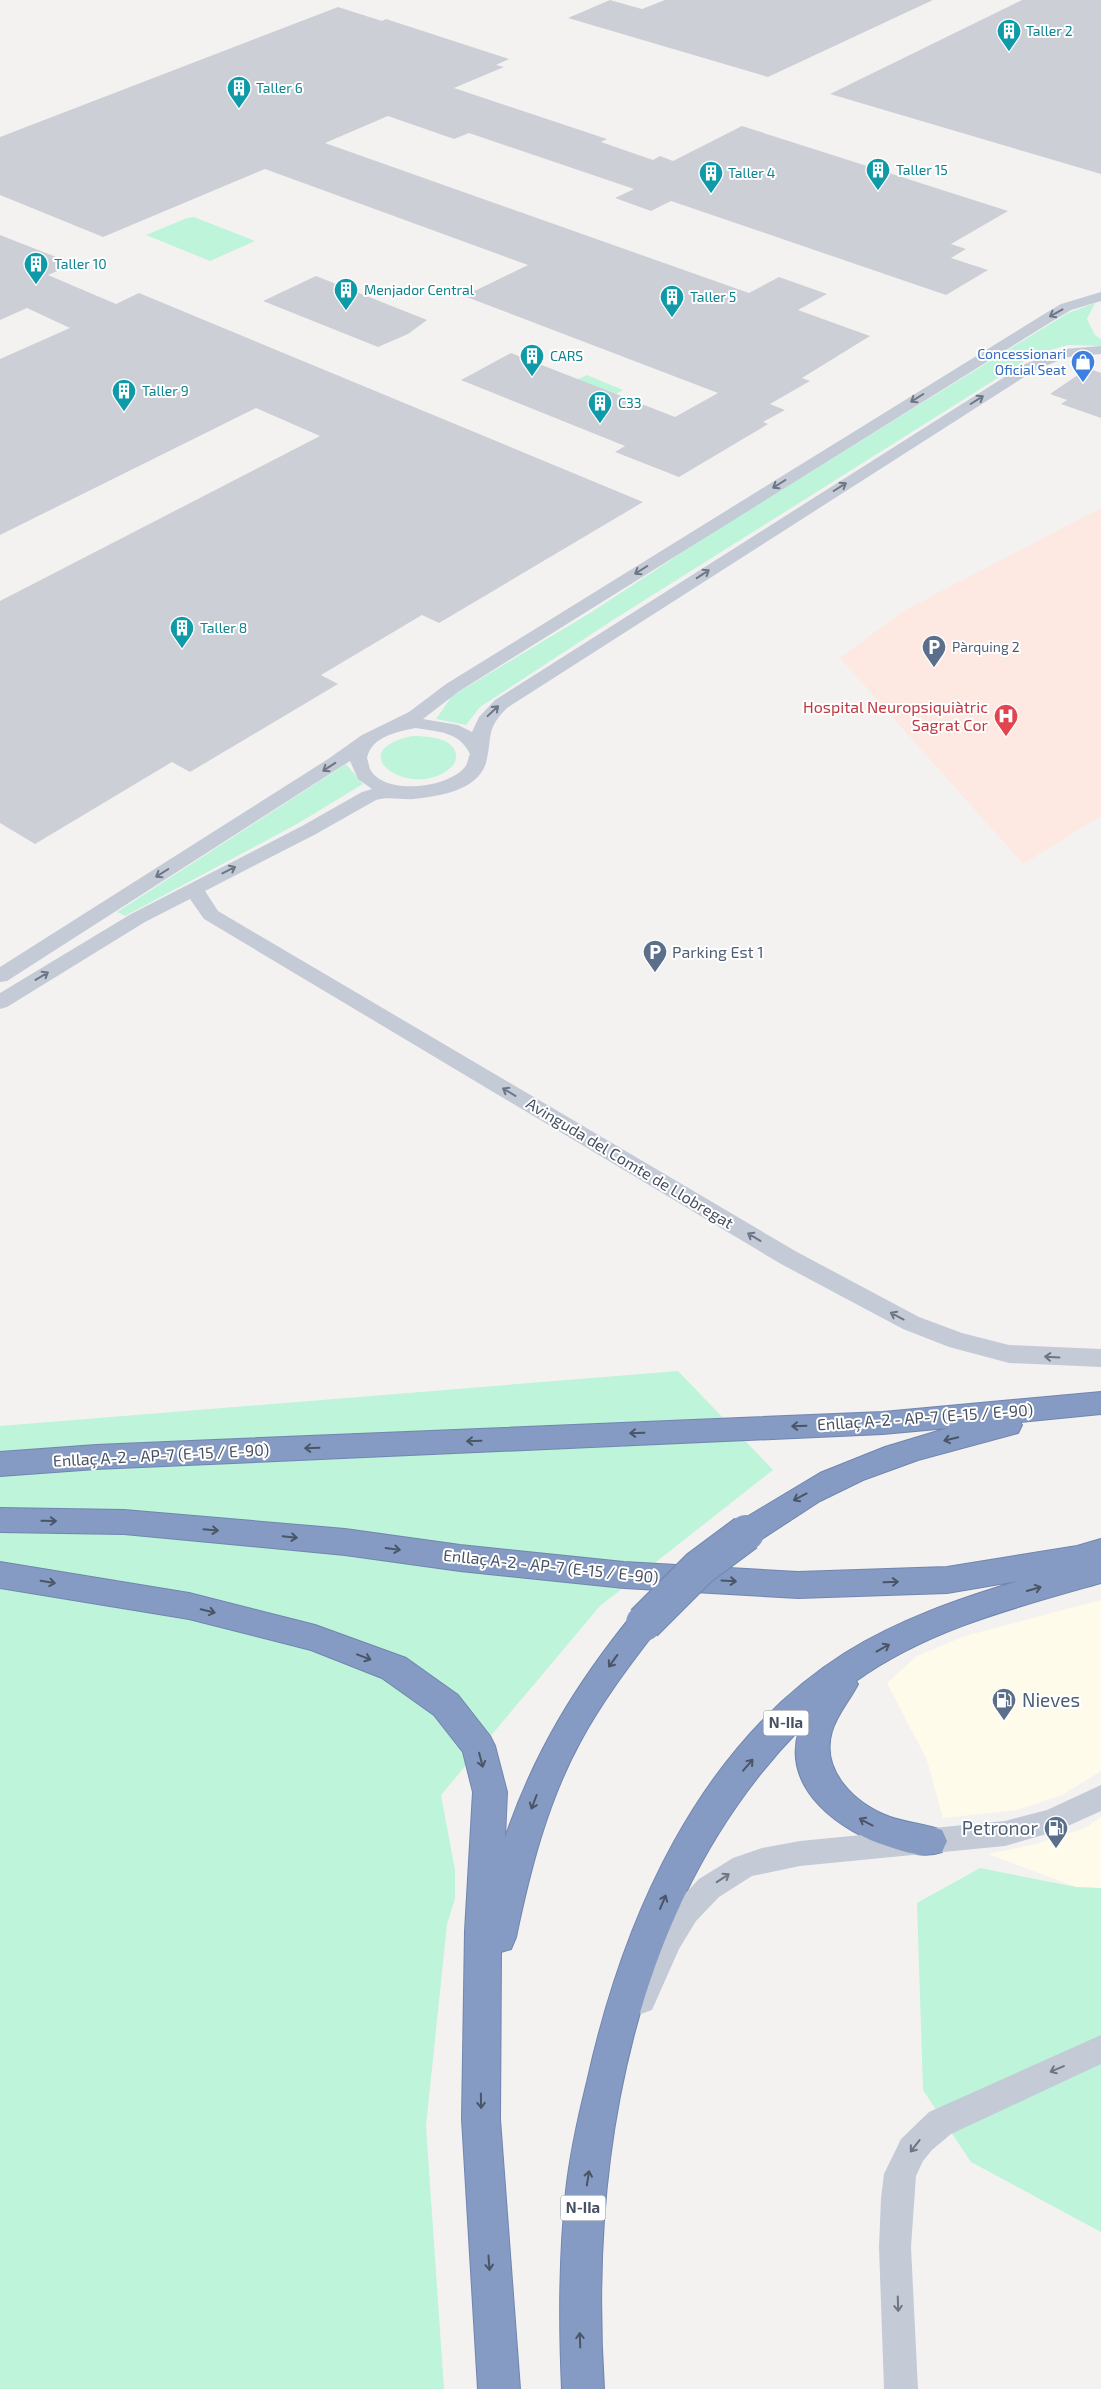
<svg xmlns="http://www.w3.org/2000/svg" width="1101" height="2389" viewBox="0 0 1101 2389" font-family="'Exo 2',sans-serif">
	<rect width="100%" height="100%" fill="#f4f2f1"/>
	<!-- commercial -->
	<g fill="#fefbeb">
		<path d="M1101 1600V1771L1062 1795 1017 1810 943 1818 927 1760 887 1683 917 1656 965 1636Z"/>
		<path d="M1101 1817V1888L1076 1887 988 1854 1036 1844 1085 1828Z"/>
	</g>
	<!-- medical -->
	<path fill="#fde8e2" d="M1101 508V816L1023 864 840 658 903 611Z"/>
	<!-- green -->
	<g fill="#bdf4da">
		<path d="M194 217 255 241 210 261 146 235 187 218Z"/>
		<path d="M1095 303 1087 319 1095 335 1101 339V346L1068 345 1036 354 613 620 480 707 466 725 436 719 452 696 590 613 721 527 1068 313Z"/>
		<path d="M587 375 623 390 616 394 576 380Z"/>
		<path d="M412 736C425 736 457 737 456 757 456 764 451 768 445 772 406 797 342 751 412 736Z"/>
		<path d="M346 764 363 784 297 824 125 916 117 912Z"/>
		<path d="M678 1371 773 1470 600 1606 441 1795 455 1870V1899L447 1924 426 2126 444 2389H0V1426Z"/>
		<path d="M980 1868 1076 1887 1101 1888V2232L971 2162 923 2090 917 1903Z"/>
	</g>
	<!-- building -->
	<g fill="#cdcfd7">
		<path d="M610 0 642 9 665 0H933L768 77 568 18Z"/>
		<path d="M1022 0H1101V174L830 94Z"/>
		<path d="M338 7 382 21 386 19 509 59 496 65 504 67 454 88 607 139 601 142 653 160 660 156 673 161 742 126 1008 211 951 244 966 249 951 258 988 270 946 295 671 201 651 211 615 198 634 189 469 133 454 139 388 116 325 143 749 293 779 277 827 294 798 310 870 336 802 378 810 381 770 404 785 410 763 422 768 424 679 477 615 452 625 446 461 380 511 353 675 417 718 393 464 296 528 265 265 169 103 237 0 195V137Z"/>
		<path d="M0 235 74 264 48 275 116 304 139 293 643 502 439 623 422 615 321 675 338 684 190 772 172 762 35 844 0 823V601L320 436 256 408 0 535V359L70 328 27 308 0 320Z"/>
		<path d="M316 276 427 320 408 334 378 347 263 301Z"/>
		<path d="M1088 368 1101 373V418L1061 404 1067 400 1050 394Z"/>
	</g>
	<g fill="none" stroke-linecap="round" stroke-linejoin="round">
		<defs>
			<g id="highway">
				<path d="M1101 1392V1414L1020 1422 1022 1425 1018 1433 918 1460 863 1480 820 1501 757 1542 746 1545 735 1542 730 1533 735 1524 820 1473 885 1447 948 1428 883 1434 96 1469 0 1476V1452L96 1445 883 1412Z"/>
				<path d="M0 1508 124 1510 345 1529 460 1545 624 1562 798 1572 947 1567 1077 1546 1101 1539V1583C1017 1607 928 1629 856 1681L858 1684C850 1700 837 1714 832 1731 820 1771 855 1804 890 1817 907 1823 925 1824 942 1830L947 1841 942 1852C925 1858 908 1853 890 1847 841 1832 781 1790 799 1730 632 1902 589 2158 604 2389H562C559 2323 559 2257 566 2191 570 2154 578 2118 587 2082 623 1919 698 1746 845 1653 898 1620 958 1599 1018 1581L947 1593 798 1598 624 1588 460 1571 345 1555 124 1534 0 1532Z"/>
				<path d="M0 1562 189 1593 315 1625 406 1658 458 1695 490 1736 495 1746 507 1792 505 1838C534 1753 576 1684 633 1614L644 1610 655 1614 660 1623 655 1632C628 1667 601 1703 580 1742 547 1803 530 1870 516 1937L511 1949 501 1952 500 2119 520 2389H478L462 2119 465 1931 473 1792 463 1752 434 1715 382 1678 311 1650 189 1619 0 1588Z"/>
			</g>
		</defs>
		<!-- highway casing -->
		<use href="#highway" stroke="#7186af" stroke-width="2"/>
		<!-- minor -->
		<g fill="#c4cbd7" fill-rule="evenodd">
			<path d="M1101 292V301L1071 310 1051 322 458 692 423 719 458 725 472 732 479 717 495 700 1025 364 1064 349 1101 346V354L1068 357 1035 370 507 708C485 730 493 736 486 763 477 791 439 796 414 799 401 800 388 796 376 800L316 834 205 891 218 911 797 1252 919 1317 962 1333 1009 1345 1101 1349V1367L1009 1363 949 1347 903 1329 781 1264 204 919 190 899 145 922 7 1007 0 1009V993L131 914 302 826 362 792 372 789 358 779 350 761 7 981 0 982V967L328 759 362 735 409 712 446 684 1041 316 1061 304ZM416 728C438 732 459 731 470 754 468 758 468 764 464 768 447 788 384 796 370 769 369 766 368 761 367 758 372 736 397 732 416 728Z"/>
			<path d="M1101 1785V1811L1057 1831 1005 1846 800 1866 752 1876 719 1897 696 1921 679 1949 652 2010 641 2014 630 2010 626 2000 658 1930 676 1903 699 1879 733 1858 762 1848 800 1841 1005 1821 1047 1810Z"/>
			<path d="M1101 2035V2064L951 2134 932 2150 923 2161 916 2176 911 2247 918 2389H884L879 2247 881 2198 884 2174 901 2139 929 2112Z"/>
		</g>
		<!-- highway -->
		<use href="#highway" fill="#859bc4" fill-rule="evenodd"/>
		<defs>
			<path id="highway-bridge" d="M644 1623 699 1568 746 1533"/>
		</defs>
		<!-- highway-bridge casing -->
		<use href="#highway-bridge" stroke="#7186af" stroke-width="38" stroke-linecap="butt"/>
		<!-- highway-bridge -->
		<use href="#highway-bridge" stroke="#859bc4" stroke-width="36"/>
	</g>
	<!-- one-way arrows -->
	<defs><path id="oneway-shaft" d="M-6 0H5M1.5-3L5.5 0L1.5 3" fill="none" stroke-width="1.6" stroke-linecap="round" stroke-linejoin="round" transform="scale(1.25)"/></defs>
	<g stroke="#6c7684">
		<use href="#oneway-shaft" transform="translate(1056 313) rotate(151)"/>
		<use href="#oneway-shaft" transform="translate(917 398) rotate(148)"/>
		<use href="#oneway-shaft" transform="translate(977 400) rotate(-32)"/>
		<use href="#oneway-shaft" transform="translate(779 484) rotate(148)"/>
		<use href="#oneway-shaft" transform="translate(840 487) rotate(-32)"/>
		<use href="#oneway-shaft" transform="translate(641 570) rotate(148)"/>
		<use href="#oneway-shaft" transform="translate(703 574) rotate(-33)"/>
		<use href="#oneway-shaft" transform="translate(493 711) rotate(-43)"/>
		<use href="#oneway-shaft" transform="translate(329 767) rotate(147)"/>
		<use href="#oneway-shaft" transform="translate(229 870) rotate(-27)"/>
		<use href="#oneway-shaft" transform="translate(162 873) rotate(148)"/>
		<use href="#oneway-shaft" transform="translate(42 976) rotate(-31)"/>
		<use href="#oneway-shaft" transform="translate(509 1092) rotate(-149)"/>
		<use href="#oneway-shaft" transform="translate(754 1237) rotate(-149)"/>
		<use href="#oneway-shaft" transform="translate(897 1316) rotate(-152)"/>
		<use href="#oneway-shaft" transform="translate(1052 1357) rotate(-177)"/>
		<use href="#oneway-shaft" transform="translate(723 1878) rotate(-33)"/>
		<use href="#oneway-shaft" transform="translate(1057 2069) rotate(157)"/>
		<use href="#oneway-shaft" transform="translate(915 2146) rotate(128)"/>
		<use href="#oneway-shaft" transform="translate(898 2304) rotate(88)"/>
	</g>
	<g stroke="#4a5566">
		<use href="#oneway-shaft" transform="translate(799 1426) rotate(178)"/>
		<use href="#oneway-shaft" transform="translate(637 1433) rotate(178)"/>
		<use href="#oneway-shaft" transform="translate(951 1439) rotate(166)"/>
		<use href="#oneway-shaft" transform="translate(474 1441) rotate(178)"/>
		<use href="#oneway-shaft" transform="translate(312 1448) rotate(178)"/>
		<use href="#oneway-shaft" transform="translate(800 1497) rotate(152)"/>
		<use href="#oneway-shaft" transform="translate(49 1521) rotate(1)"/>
		<use href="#oneway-shaft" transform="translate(211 1530) rotate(5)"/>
		<use href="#oneway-shaft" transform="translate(290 1537) rotate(6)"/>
		<use href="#oneway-shaft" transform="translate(393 1549) rotate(8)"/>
		<use href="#oneway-shaft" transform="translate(729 1581) rotate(3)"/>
		<use href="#oneway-shaft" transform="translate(48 1582) rotate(10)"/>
		<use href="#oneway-shaft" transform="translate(891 1582) rotate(-2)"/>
		<use href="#oneway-shaft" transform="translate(1034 1589) rotate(-16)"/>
		<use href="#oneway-shaft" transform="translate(208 1611) rotate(14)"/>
		<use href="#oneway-shaft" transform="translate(883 1648) rotate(-29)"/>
		<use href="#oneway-shaft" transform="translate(364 1657) rotate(21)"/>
		<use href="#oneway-shaft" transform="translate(613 1661) rotate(126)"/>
		<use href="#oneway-shaft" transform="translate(481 1760) rotate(75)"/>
		<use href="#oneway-shaft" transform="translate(748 1765) rotate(-49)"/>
		<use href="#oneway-shaft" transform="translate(534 1802) rotate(111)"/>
		<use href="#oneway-shaft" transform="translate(866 1822) rotate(-152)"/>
		<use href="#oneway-shaft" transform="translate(663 1902) rotate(-67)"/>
		<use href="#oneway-shaft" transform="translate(481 2101) rotate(89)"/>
		<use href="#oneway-shaft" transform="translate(588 2178) rotate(-81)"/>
		<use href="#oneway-shaft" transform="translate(489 2263) rotate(86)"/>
		<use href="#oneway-shaft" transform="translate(580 2340) rotate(-92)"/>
	</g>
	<!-- icons -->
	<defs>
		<symbol id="building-pin" viewBox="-11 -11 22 30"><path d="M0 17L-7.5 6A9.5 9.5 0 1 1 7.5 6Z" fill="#0f9aa8" stroke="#fff"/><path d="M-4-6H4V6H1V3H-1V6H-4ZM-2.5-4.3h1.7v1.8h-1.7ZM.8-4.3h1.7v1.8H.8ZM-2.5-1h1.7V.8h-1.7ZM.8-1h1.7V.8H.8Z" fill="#fff"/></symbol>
		<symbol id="shop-pin" viewBox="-11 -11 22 30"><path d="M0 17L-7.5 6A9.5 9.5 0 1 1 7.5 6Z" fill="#3f7fe0" stroke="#fff"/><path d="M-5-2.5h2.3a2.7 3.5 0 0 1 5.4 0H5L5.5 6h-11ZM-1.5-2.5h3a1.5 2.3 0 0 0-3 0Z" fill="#fff"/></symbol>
		<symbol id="parking-pin" viewBox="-11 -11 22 30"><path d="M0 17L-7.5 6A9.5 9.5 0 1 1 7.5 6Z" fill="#5c6f8a" stroke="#fff"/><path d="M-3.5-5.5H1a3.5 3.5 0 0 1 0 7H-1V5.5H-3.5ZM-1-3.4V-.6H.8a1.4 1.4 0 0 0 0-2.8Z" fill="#fff"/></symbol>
		<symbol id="hospital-pin" viewBox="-11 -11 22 30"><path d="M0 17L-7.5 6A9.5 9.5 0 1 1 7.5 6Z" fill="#e0444e" stroke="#fff"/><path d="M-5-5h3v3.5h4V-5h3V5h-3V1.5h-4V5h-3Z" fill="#fff"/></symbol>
		<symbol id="fuel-pin" viewBox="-11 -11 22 30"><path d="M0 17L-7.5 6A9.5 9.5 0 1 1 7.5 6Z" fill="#5c6f8a" stroke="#fff"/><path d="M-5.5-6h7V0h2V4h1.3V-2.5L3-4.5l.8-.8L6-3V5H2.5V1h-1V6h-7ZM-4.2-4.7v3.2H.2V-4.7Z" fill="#fff"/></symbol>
	</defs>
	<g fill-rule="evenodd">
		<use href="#building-pin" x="995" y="17" width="28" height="38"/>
		<use href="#building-pin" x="225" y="74" width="28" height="38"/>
		<use href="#building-pin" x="864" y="156" width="28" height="38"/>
		<use href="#building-pin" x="697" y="159" width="28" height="38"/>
		<use href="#building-pin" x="22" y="250" width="28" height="38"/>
		<use href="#building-pin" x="332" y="276" width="28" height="38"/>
		<use href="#building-pin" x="658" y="283" width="28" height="38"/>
		<use href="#building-pin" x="518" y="342" width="28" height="38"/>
		<use href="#shop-pin" x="1069" y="348" width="28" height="38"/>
		<use href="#building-pin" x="110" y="377" width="28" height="38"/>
		<use href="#building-pin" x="586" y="389" width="28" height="38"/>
		<use href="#building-pin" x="168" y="614" width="28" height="38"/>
		<use href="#parking-pin" x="920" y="633" width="28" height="38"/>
		<use href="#hospital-pin" x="992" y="702" width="28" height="38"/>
		<use href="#parking-pin" x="641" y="938" width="28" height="38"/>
		<use href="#fuel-pin" x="990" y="1686" width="28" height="38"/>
		<use href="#fuel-pin" x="1042" y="1814" width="28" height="38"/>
	</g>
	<g text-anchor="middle" stroke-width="4" stroke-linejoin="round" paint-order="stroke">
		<!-- far-culture labels -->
		<g font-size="14" fill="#0d838f" stroke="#fff" text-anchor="start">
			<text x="1026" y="36">Taller 2</text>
			<text x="256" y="93">Taller 6</text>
			<text x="896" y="175">Taller 15</text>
			<text x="728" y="178">Taller 4</text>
			<text x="54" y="269">Taller 10</text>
			<text x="364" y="295">Menjador Central</text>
			<text x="690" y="302">Taller 5</text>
			<text x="550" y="361">CARS</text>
			<text x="142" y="396">Taller 9</text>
			<text x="618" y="408">C33</text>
			<text x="200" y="633">Taller 8</text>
		</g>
		<!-- far-shop labels -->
		<g font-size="14" fill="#366cbe" stroke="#fff" text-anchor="end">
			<text x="1066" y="359">Concessionari<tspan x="1066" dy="16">Oficial Seat</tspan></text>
		</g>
		<!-- far-service labels -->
		<g font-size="14" fill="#4e5e75" stroke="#fff" text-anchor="start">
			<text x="952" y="652">Pàrquing 2</text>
		</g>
		<!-- shield labels -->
		<g fill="#fff" stroke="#7e8590" stroke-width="1">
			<rect x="763.5" y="1710.5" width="45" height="25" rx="4"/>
			<rect x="560.5" y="2195.5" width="45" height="25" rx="4"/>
		</g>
		<g font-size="15" font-weight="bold" fill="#475161">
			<text x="786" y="1728">N-IIa</text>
			<text x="583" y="2213">N-IIa</text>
		</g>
		<!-- health labels -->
		<g font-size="16" fill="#be3a42" stroke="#fff" text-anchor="end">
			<text x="988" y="713">Hospital Neuropsiquiàtric<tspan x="988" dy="18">Sagrat Cor</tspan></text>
		</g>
		<!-- service labels -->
		<g font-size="16" fill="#4e5e75" stroke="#fff" text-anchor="start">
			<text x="672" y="958">Parking Est 1</text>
		</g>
		<!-- street labels -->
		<g font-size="16" fill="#475161" stroke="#fff">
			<text transform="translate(630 1163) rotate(31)" y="6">Avinguda del Comte de Llobregat</text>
			<text transform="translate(925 1417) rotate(-4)" y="6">Enllaç A-2 - AP-7 (E-15 / E-90)</text>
			<text transform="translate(161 1455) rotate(-3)" y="6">Enllaç A-2 - AP-7 (E-15 / E-90)</text>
			<text transform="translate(551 1566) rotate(6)" y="6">Enllaç A-2 - AP-7 (E-15 / E-90)</text>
		</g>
		<!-- near-service labels -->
		<g font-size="19" fill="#4e5e75" stroke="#fff" text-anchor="start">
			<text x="1022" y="1707">Nieves</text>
			<text x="1038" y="1835" text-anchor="end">Petronor</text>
		</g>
	</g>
</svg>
